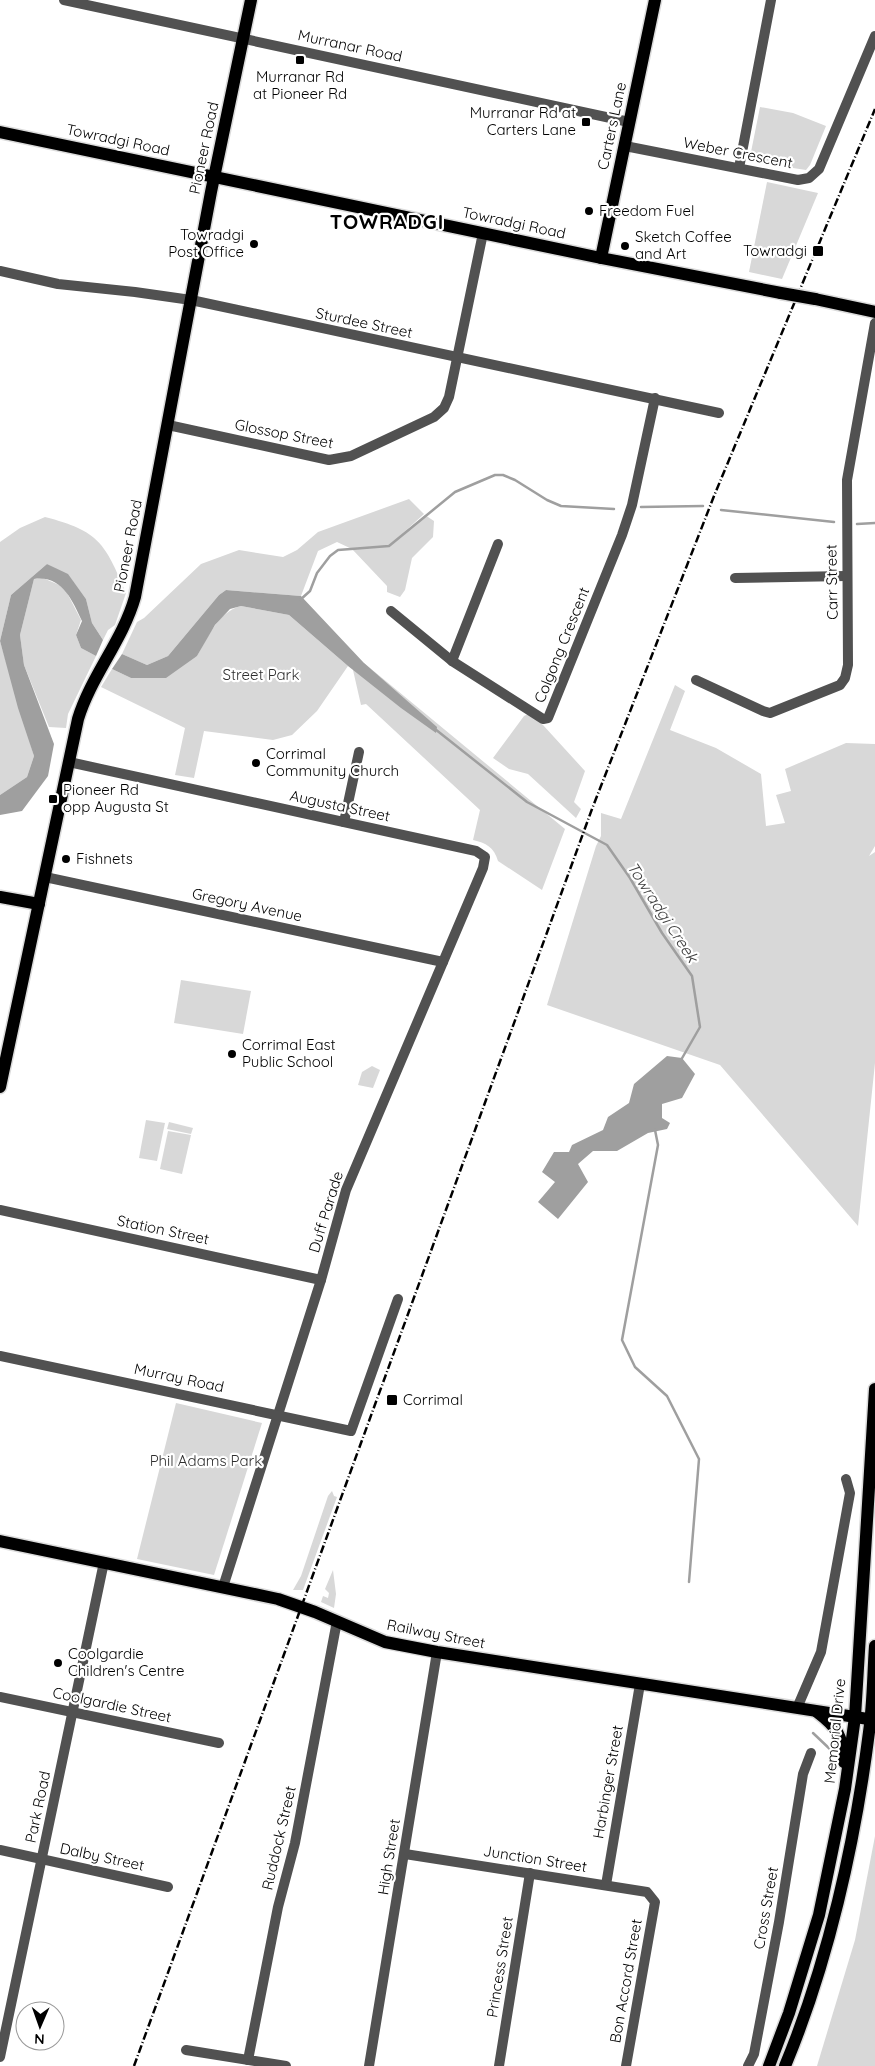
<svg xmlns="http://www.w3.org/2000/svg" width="875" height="2066" viewBox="0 0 875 2066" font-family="Quicksand,sans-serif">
	<rect width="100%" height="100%" fill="#fff"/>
	<!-- green -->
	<g fill="#d8d8d8">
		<path d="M760 107 793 113 826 126 810 165 806 170 760 163 753 158 751 152Z"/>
		<path d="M767 182 818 193 782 279 749 272Z"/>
		<path d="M409 499 424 514 402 534 425 515 434 521 433 537 412 558 405 590 400 597 387 592V586L352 549 337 542 318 551 301 596 226 590 219 595 168 656 147 665 122 654 137 622 144 618 201 564 239 550 283 557 297 550 318 532Z"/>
		<path d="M45 517C99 531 105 543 126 593L115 625 108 630 103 640 92 623 86 599 68 575 47 564 11 595 0 641V542L20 528Z"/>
		<path d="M43 578 64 587 81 620 76 635 81 648 96 656 68 714 66 728 49 727 24 665 20 635 34 579Z"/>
		<path d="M241 606 289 615 348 666 317 711 292 735 273 740 204 731 194 778 175 775 185 728 101 687 112 669 131 678 197 656C208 637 218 612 241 606Z"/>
		<path d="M0 641 34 756 27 777 0 795Z"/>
		<path d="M364 663 565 829 542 890 498 861C494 847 486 843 473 840L480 810 366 704 361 705 353 670Z"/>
		<path d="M675 685 685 691 670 730 716 748 761 774 766 826 785 823 776 795 791 791 785 769 846 743 875 744V846L869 856 875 852V1063L858 1226 720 1065 547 1005 596 846 601 836V813L621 819Z"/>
		<path d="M528 714 543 725 585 771 574 802 581 809 576 818 528 774 509 769 493 758 524 716Z"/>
		<path d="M181 980 251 991 243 1034 174 1023Z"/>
		<path d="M372 1066 380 1070 373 1088 358 1085 362 1072Z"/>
		<path d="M146 1120 165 1123 157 1161 139 1158Z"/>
		<path d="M169 1122 193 1128 191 1134 167 1129Z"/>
		<path d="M168 1131 191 1135 182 1174 160 1169Z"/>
		<path d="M176 1403 262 1423 214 1575 137 1559Z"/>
		<path d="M332 1491 334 1496 337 1497 303 1590H293L301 1576 328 1496Z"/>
		<path d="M333 1570 336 1594 334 1608 321 1602 323 1596 328 1598 329 1593 325 1589Z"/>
		<path d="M875 1836V2066H817L855 1940Z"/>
	</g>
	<!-- water -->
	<g fill="#9f9f9f">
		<path d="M47 564 68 574 86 599 92 623 103 640 96 656 81 648 76 635 82 621C72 600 62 575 34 579L20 635 24 665 54 744 48 776 22 811 0 815V795L27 777 34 756 18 708 0 641 11 595Z"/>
		<path d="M226 590 301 596 364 663 437 727 436 733 401 708 348 666 289 615 241 606 230 609 215 625 197 656 166 678H131L112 669 122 654 147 665 168 656 219 595Z"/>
		<path d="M667 1056 682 1058 695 1074 682 1098 662 1104V1118L670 1123 667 1129 648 1133 617 1151H593L578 1164 588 1182 558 1219 538 1202 555 1182 542 1172 554 1152H569L572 1145 603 1130 608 1117 629 1103 634 1084Z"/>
	</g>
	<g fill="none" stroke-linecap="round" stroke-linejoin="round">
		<!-- stream -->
		<g stroke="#9f9f9f" stroke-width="2.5">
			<path d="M641 507 703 506"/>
			<path d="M721 510 834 522"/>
			<path d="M857 524 875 523"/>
			<path d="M300 600 310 591 317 573 330 556 338 550 389 546 455 492 495 475H503L515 480 547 500 561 506 614 509"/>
			<path d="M435 729 527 802 607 845 630 878 662 933 692 976 700 1027 681 1060"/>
			<path d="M655 1130 658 1145 622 1340 635 1367 667 1396 699 1459 689 1582"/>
			<path d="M813 1733 833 1752"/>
		</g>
		<defs>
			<g id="major">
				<path d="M0 132 601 258 781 293"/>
				<path d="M601 258 655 0"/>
				<path d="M815 299 875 312"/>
				<path d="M0 897 39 904"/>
				<path d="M0 1087 78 719C91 676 123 640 135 597L211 192 251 0"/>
				<path d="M0 1541 278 1599 315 1612 385 1642 437 1652 875 1720"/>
				<path d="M817 1712C837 1727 843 1736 844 1762"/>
				<path d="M769 2066 789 2013 819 1915 845 1789 855 1717 875 1389"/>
				<path d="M785 2066C828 1963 855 1843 869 1732 873 1704 873 1674 875 1646"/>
			</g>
		</defs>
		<!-- major casing -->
		<use href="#major" stroke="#dbdbdb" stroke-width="15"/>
		<!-- minor -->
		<g stroke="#515151" stroke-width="10">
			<path d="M64 0 629 122"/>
			<path d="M625 146 798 180 809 178 819 169 875 36"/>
			<path d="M739 168 771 0"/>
			<path d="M0 271 58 284 135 292 191 300 719 413"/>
			<path d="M168 425 329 460 351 456 434 417 444 408 449 397 483 233"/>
			<path d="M735 578 846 576"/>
			<path d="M391 611 452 661 543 719 548 718 622 535 632 505 655 398"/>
			<path d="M452 661 498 544"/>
			<path d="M696 680 763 711 770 713 840 685 845 678 848 665 847 480 875 323"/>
			<path d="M69 762 476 851 485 857 483 868 346 1190 321 1280 223 1587"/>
			<path d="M344 822 359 752"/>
			<path d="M45 877 443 962"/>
			<path d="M0 1210 321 1280"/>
			<path d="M0 1356 351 1431 398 1299"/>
			<path d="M0 1697 219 1743"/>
			<path d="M797 1708 821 1652 850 1493 846 1479"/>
			<path d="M0 1850 168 1887"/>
			<path d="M405 1854 647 1892 655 1902 626 2066"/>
			<path d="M606 1885 640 1684"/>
			<path d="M186 2050 286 2066"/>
			<path d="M0 2057 104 1562"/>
			<path d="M248 2060 278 1907 295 1843 337 1621"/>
			<path d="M369 2066 437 1652"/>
			<path d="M499 2066 530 1873"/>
			<path d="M748 2066 754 2054 779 1922 803 1774 811 1753"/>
		</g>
		<!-- major -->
		<use href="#major" stroke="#000" stroke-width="12"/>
		<!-- rail -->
		<path stroke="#000" stroke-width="2.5" stroke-dasharray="8 2.5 1 2.5" stroke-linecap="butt" d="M134 2066 592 809 714 496 875 109"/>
		<defs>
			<path id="major-bridge" d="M781 293 815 299"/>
		</defs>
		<!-- major-bridge casing -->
		<use href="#major-bridge" stroke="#dbdbdb" stroke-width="15" stroke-linecap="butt"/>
		<!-- major-bridge -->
		<use href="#major-bridge" stroke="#000" stroke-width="12"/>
	</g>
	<!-- markers -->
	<g fill="#000" stroke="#fff" stroke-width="2">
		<rect x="295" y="55" width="10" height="10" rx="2.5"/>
		<rect x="581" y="117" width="10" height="10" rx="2.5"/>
		<circle cx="589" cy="211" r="5"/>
		<circle cx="254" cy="244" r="5"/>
		<circle cx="625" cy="246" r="5"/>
		<rect x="812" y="245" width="12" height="12" rx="2.5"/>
		<circle cx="256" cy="763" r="5"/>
		<rect x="48" y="794" width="10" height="10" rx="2.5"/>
		<circle cx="66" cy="859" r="5"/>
		<circle cx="232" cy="1054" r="5"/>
		<rect x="386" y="1394" width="12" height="12" rx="2.5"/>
		<circle cx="58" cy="1663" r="5"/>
	</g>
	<g text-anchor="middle" stroke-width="4.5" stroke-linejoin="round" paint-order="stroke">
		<!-- street labels -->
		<g font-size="15" fill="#000" stroke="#fff">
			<text transform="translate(350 46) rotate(12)" y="5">Murranar Road</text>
			<text transform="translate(612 126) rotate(-78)" y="5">Carters Lane</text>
			<text transform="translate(118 140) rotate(12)" y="5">Towradgi Road</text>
			<text transform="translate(204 148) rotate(-78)" y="5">Pioneer Road</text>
			<text transform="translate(738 153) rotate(11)" y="5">Weber Crescent</text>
			<text transform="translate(514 223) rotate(12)" y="5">Towradgi Road</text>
			<text transform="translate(364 323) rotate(12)" y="5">Sturdee Street</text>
			<text transform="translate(284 434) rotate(11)" y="5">Glossop Street</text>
			<text transform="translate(128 546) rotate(-79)" y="5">Pioneer Road</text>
			<text transform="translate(832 582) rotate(-91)" y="5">Carr Street</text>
			<text transform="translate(562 645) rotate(-68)" y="5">Colgong Crescent</text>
			<text transform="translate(340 806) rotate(12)" y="5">Augusta Street</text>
			<text transform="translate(247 905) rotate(12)" y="5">Gregory Avenue</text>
			<text transform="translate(326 1212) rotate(-73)" y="5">Duff Parade</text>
			<text transform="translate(163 1230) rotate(12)" y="5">Station Street</text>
			<text transform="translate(179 1378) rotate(12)" y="5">Murray Road</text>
			<text transform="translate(436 1634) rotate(11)" y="5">Railway Street</text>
			<text transform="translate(112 1705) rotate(12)" y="5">Coolgardie Street</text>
			<text transform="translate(835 1731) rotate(-84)" y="5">Memorial Drive</text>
			<text transform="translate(608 1782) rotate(-80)" y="5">Harbinger Street</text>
			<text transform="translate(38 1807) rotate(-78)" y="5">Park Road</text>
			<text transform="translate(279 1838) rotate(-77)" y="5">Ruddock Street</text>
			<text transform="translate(102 1857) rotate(12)" y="5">Dalby Street</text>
			<text transform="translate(389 1857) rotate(-81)" y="5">High Street</text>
			<text transform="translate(535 1859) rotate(9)" y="5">Junction Street</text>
			<text transform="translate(766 1908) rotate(-80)" y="5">Cross Street</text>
			<text transform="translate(500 1967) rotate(-81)" y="5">Princess Street</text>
			<text transform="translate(626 1981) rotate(-80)" y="5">Bon Accord Street</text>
		</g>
		<!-- poi labels -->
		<g font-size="15" fill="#000" stroke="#fff" text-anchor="start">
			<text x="300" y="82" text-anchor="middle">Murranar Rd<tspan x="300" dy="17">at Pioneer Rd</tspan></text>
			<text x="576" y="118" text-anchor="end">Murranar Rd at<tspan x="576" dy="17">Carters Lane</tspan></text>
			<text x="599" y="216">Freedom Fuel</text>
			<text x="244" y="240" text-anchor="end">Towradgi<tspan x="244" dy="17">Post Office</tspan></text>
			<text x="635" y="242">Sketch Coffee<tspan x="635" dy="17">and Art</tspan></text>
			<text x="807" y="256" text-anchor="end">Towradgi</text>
			<text x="266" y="759">Corrimal<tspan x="266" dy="17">Community Church</tspan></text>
			<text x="63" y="795">Pioneer Rd<tspan x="63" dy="17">opp Augusta St</tspan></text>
			<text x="76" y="864">Fishnets</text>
			<text x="242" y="1050">Corrimal East<tspan x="242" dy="17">Public School</tspan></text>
			<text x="403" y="1405">Corrimal</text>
			<text x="68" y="1659">Coolgardie<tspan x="68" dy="17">Children's Centre</tspan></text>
		</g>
		<!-- park labels -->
		<g font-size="15" fill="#2f2f2f" stroke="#fff">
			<text x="261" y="680">Street Park</text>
			<text x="206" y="1466">Phil Adams Park</text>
		</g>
		<!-- water labels -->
		<g font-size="16" font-style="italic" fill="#404040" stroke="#fff">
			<text transform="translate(663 912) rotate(57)" y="6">Towradgi Creek</text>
		</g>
		<!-- district labels -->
		<g font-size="20" font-weight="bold" letter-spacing="1" fill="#000" stroke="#fff">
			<text x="387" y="229">TOWRADGI</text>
		</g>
	</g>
	<!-- north arrow -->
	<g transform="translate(40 2026) rotate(182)"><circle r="24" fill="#ffffff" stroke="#999999"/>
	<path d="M0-4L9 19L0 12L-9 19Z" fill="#000000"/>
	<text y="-8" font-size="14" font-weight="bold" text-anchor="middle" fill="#000000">N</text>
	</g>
</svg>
